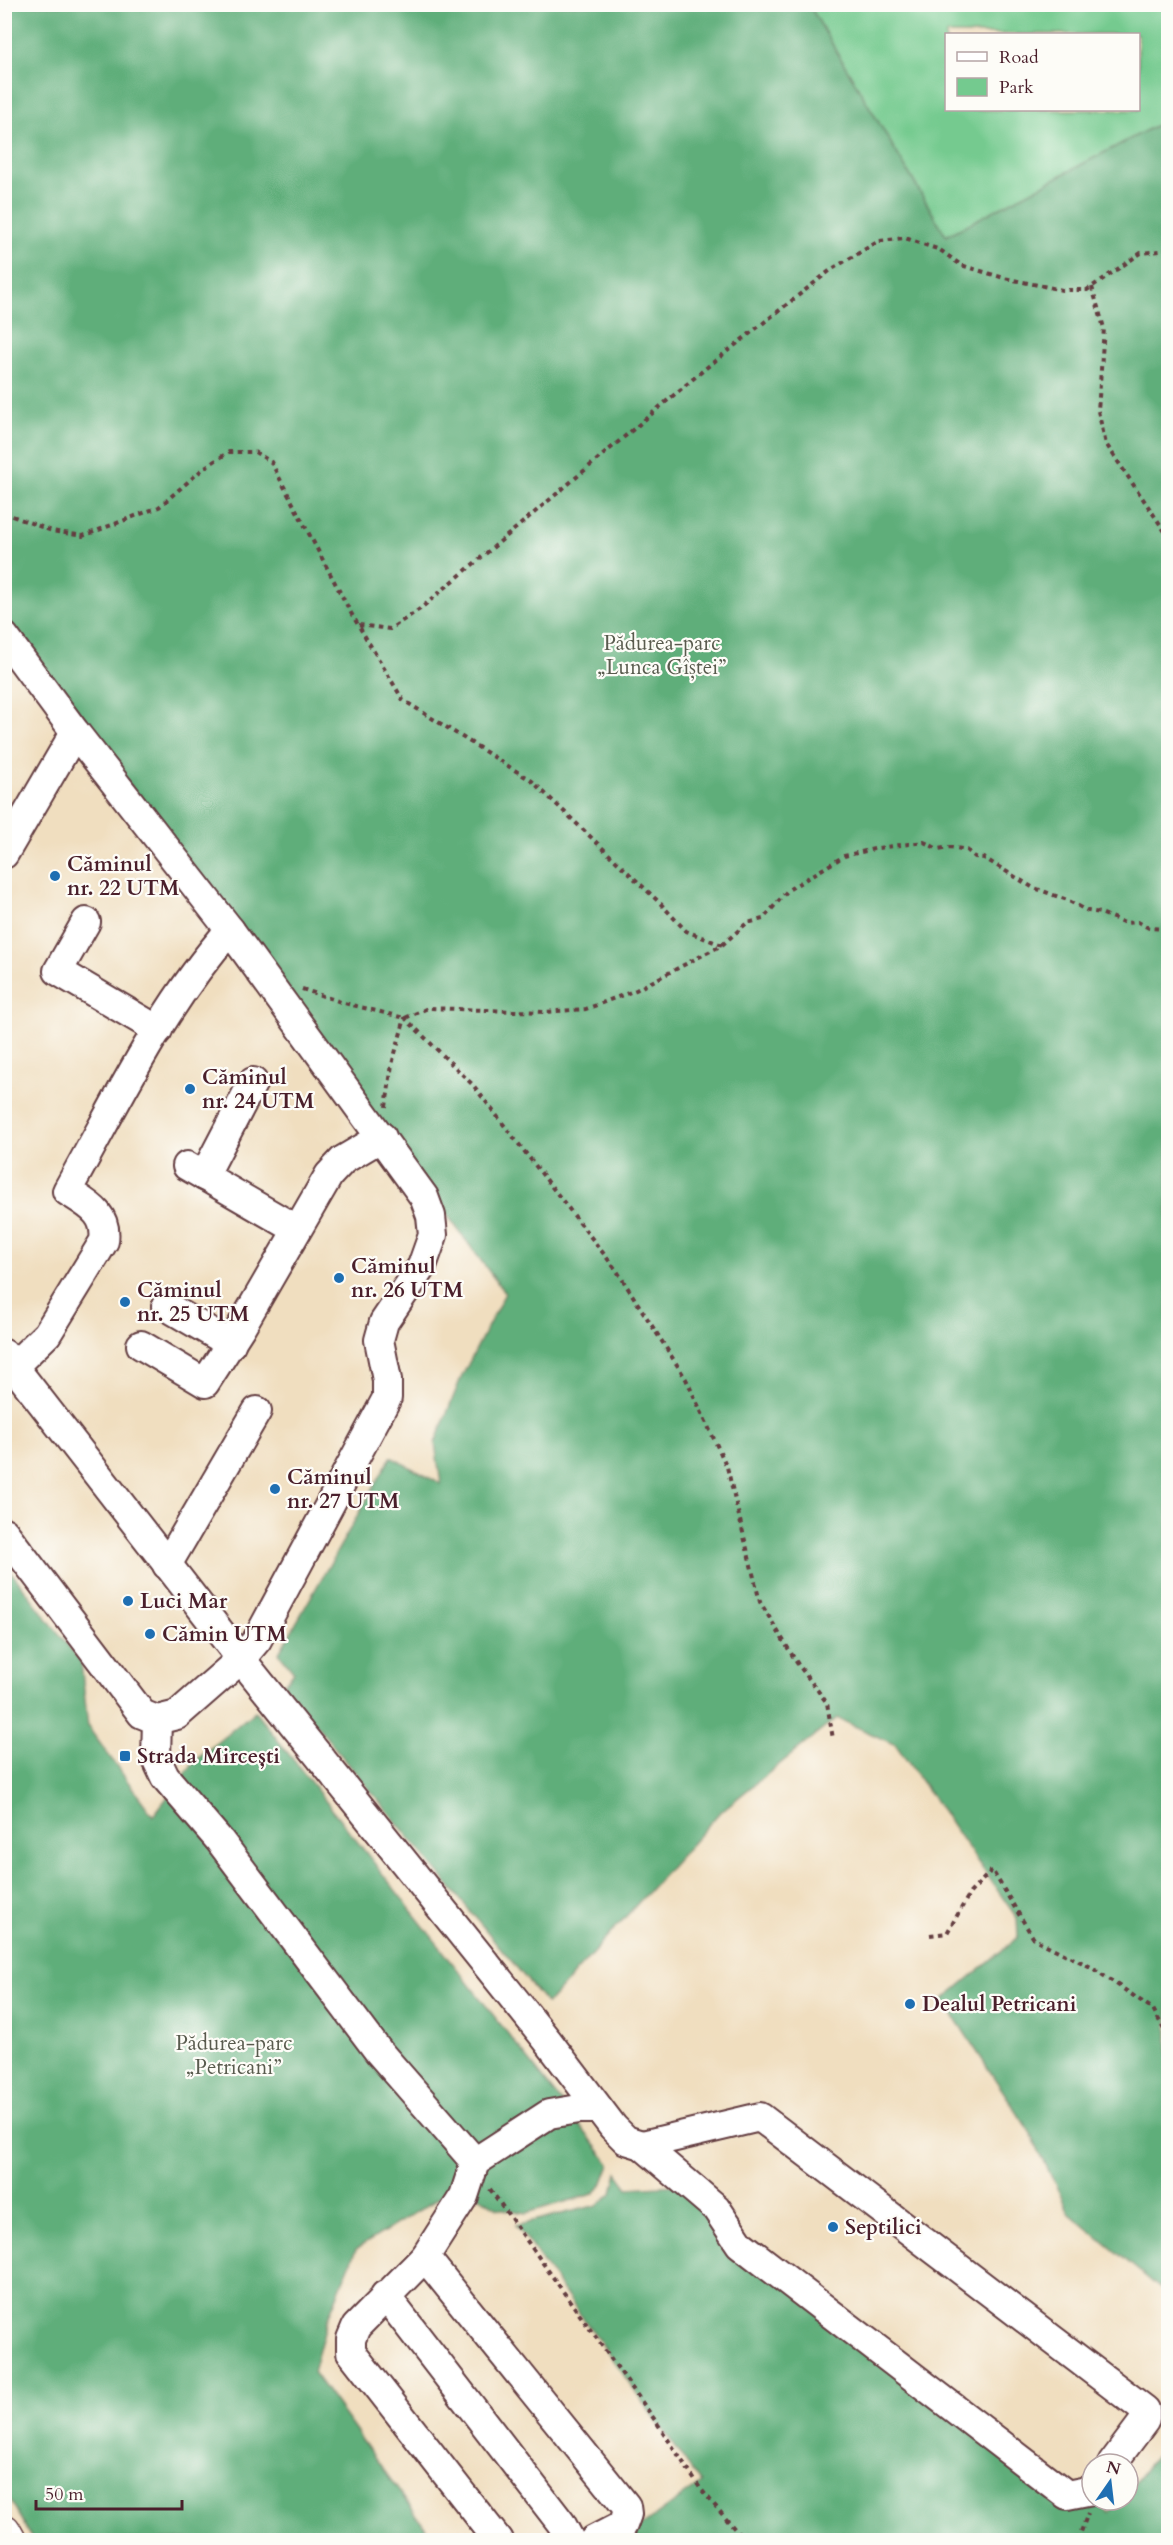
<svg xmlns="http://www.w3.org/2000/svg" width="1173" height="2545" viewBox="0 0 1173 2545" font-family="Cardo,serif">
	<rect width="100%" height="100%" fill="#fdfcf7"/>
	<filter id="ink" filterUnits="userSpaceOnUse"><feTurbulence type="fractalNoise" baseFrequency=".0167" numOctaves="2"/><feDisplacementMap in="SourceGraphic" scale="12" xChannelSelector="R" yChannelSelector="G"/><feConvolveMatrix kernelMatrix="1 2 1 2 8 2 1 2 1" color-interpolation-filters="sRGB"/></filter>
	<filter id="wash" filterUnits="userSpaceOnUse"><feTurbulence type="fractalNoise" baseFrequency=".008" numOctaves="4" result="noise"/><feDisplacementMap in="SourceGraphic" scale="24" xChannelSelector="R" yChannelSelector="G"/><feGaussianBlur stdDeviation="1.35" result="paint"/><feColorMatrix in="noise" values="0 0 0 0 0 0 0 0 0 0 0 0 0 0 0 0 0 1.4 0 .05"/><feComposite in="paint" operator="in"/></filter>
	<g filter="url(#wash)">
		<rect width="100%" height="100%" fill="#f0debf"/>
		<!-- green -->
		<path fill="#74ca8f" stroke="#5f745d" stroke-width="1.5" fill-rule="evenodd" d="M809 5H1164L1168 13V119L946 236ZM946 34H1138V110H946Z"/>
		<!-- forest -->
		<g fill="#5fae7a" stroke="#546652" stroke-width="1.5">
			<path d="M4 5H809L946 236 1168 119V2295L1069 2213 1030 2132 943 2000 1018 1937 1017 1918 896 1745 837 1718 719 1813 547 2004 283 1685 294 1672 279 1653 391 1457 441 1484 435 1443 460 1380 505 1293 5 618Z"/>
			<path d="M4 1563 81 1662 88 1727 153 1816 196 1760 255 1711 610 2164 602 2185 593 2194 526 2213 498 2208 460 2185 356 2249 327 2320 313 2372 434 2540H33L5 2492Z"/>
			<path d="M617 2173 628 2188 677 2185 833 2321 1109 2513 1120 2500H1128V2491L1168 2440V2540H622L701 2483 516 2225 598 2205 612 2193Z"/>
		</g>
	</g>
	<g filter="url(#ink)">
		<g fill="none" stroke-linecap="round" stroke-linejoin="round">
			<defs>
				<g id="minor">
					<path d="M4 636 75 732 230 930 424 1197 431 1216 433 1235 422 1266 384 1322 379 1340 387 1380V1398L257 1640 241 1659 177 1715 157 1720 142 1714 4 1532"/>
					<path d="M4 854 75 732"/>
					<path d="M86 922 58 971 158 1030"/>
					<path d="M187 1166 296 1229"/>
					<path d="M204 1176 253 1082"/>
					<path d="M166 1306 231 1344"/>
					<path d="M141 1345 205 1383 241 1327 329 1175 343 1160 382 1137"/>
					<path d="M4 1354 241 1659 547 2040 613 2127 626 2140 642 2145 716 2208 740 2244 1067 2495 1092 2490"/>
					<path d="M14 1366 47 1334 104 1241C108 1213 87 1204 67 1191 117 1102 162 1006 230 930"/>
					<path d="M167 1565 257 1411"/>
					<path d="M157 1720 156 1758 165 1777 220 1841 379 2052 475 2162"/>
					<path d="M642 2145 760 2117 1145 2410V2420L1112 2464"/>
					<path d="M425 2257 626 2506 627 2514 623 2525 594 2540"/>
					<path d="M385 2295 561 2523 570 2540"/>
					<path d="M498 2540 351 2352V2339L356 2327 425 2257 464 2196 475 2162 549 2114 579 2109H599"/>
				</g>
				<path id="major" d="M4 2531 9 2540"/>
			</defs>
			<!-- minor casing -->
			<use href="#minor" stroke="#633c41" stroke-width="32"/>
			<!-- major casing -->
			<use href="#major" stroke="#633c41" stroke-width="36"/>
			<!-- path -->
			<g stroke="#633c41" stroke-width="4" stroke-dasharray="4.5 4.5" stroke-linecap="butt">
				<path d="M1092 287 1104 328 1098 411 1106 444 1168 536"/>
				<path d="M4 513 52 531 83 536 159 507 205 467 229 452H255L271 462 351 613 403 700 532 781 659 902 686 931 722 945"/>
				<path d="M359 625 390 629 420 609 706 368 832 269 879 241 905 238 940 250 961 265 1004 278 1062 290H1087L1141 253 1168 250"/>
				<path d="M302 989 344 1003 405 1018 428 1008 544 1012 586 1009 636 990 722 945 747 923 763 919 788 890 844 856 878 848 924 842 938 849 950 847 967 850 975 857 984 858 1032 887 1067 900 1088 911 1101 913 1125 923 1138 922 1149 928 1168 929"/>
				<path d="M386 1107 392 1064 405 1018 473 1085 617 1271 686 1379 727 1467 760 1602 797 1663 827 1703 833 1739"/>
				<path d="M930 1935 947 1933 970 1893 992 1870 1034 1939 1091 1967 1153 2009 1168 2037"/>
				<path d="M490 2189 657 2423 700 2488 744 2540"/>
				<path d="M1078 2540 1088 2513"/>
			</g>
			<!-- minor -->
			<use href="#minor" stroke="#fff" stroke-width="28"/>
			<!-- major -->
			<use href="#major" stroke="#fff" stroke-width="33"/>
		</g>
	</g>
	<!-- markers -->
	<g fill="#1f6fb2" stroke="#fdfcf7" stroke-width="2">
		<circle cx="55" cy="876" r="6"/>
		<circle cx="190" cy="1089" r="6"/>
		<circle cx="339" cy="1278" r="6"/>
		<circle cx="125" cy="1302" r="6"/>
		<circle cx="275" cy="1489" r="6"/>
		<circle cx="128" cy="1601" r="6"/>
		<circle cx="150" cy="1634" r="6"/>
		<rect x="119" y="1750" width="12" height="12" rx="3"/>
		<circle cx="910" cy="2004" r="6"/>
		<circle cx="833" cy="2227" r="6"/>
	</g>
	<g text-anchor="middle" stroke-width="4.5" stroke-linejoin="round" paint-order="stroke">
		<!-- park labels -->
		<g font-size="21" fill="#595b4e" stroke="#fdfcf7">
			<text x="662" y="650">Pădurea-parc<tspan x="662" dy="24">„Lunca Gîștei”</tspan></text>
			<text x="234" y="2050">Pădurea-parc<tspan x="234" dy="24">„Petricani”</tspan></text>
		</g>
		<!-- poi labels -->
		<g font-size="21" font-weight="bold" fill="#4a1f2b" stroke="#fdfcf7" text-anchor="start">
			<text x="67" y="871">Căminul<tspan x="67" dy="24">nr. 22 UTM</tspan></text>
			<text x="202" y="1084">Căminul<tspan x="202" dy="24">nr. 24 UTM</tspan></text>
			<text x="351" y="1273">Căminul<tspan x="351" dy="24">nr. 26 UTM</tspan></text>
			<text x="137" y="1297">Căminul<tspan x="137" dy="24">nr. 25 UTM</tspan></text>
			<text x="287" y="1484">Căminul<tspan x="287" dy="24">nr. 27 UTM</tspan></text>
			<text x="140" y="1608">Luci Mar</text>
			<text x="162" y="1641">Cămin UTM</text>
			<text x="137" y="1763">Strada Mircești</text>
			<text x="922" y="2011">Dealul Petricani</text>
			<text x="845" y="2234">Septilici</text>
		</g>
	</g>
	<!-- margin -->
	<rect width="1173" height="2545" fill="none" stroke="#fdfcf7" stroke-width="24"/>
	<!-- legend -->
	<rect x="945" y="33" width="195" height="78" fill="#fdfcf7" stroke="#b5a4a5" stroke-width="1.5"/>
	<rect x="957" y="52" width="30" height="9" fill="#ffffff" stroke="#b5a4a5" stroke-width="1.5"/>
	<text x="999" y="63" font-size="18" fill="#4a1f2b">Road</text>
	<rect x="957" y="78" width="30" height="18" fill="#74ca8f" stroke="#b5a4a5" stroke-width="1.5"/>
	<text x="999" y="93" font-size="18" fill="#4a1f2b">Park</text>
	<!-- north arrow -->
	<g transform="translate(1110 2482) rotate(14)"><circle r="28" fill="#fdfcf7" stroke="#b5a4a5" stroke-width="1.5"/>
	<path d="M0-4.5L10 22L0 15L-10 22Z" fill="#1f6fb2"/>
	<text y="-9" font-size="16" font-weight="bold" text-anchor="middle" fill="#4a1f2b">N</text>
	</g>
	<!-- scale -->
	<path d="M36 2500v9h146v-9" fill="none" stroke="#4a1f2b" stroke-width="3"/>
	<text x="45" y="2500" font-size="18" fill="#4a1f2b" stroke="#fdfcf7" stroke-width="4.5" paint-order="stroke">50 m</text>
</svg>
